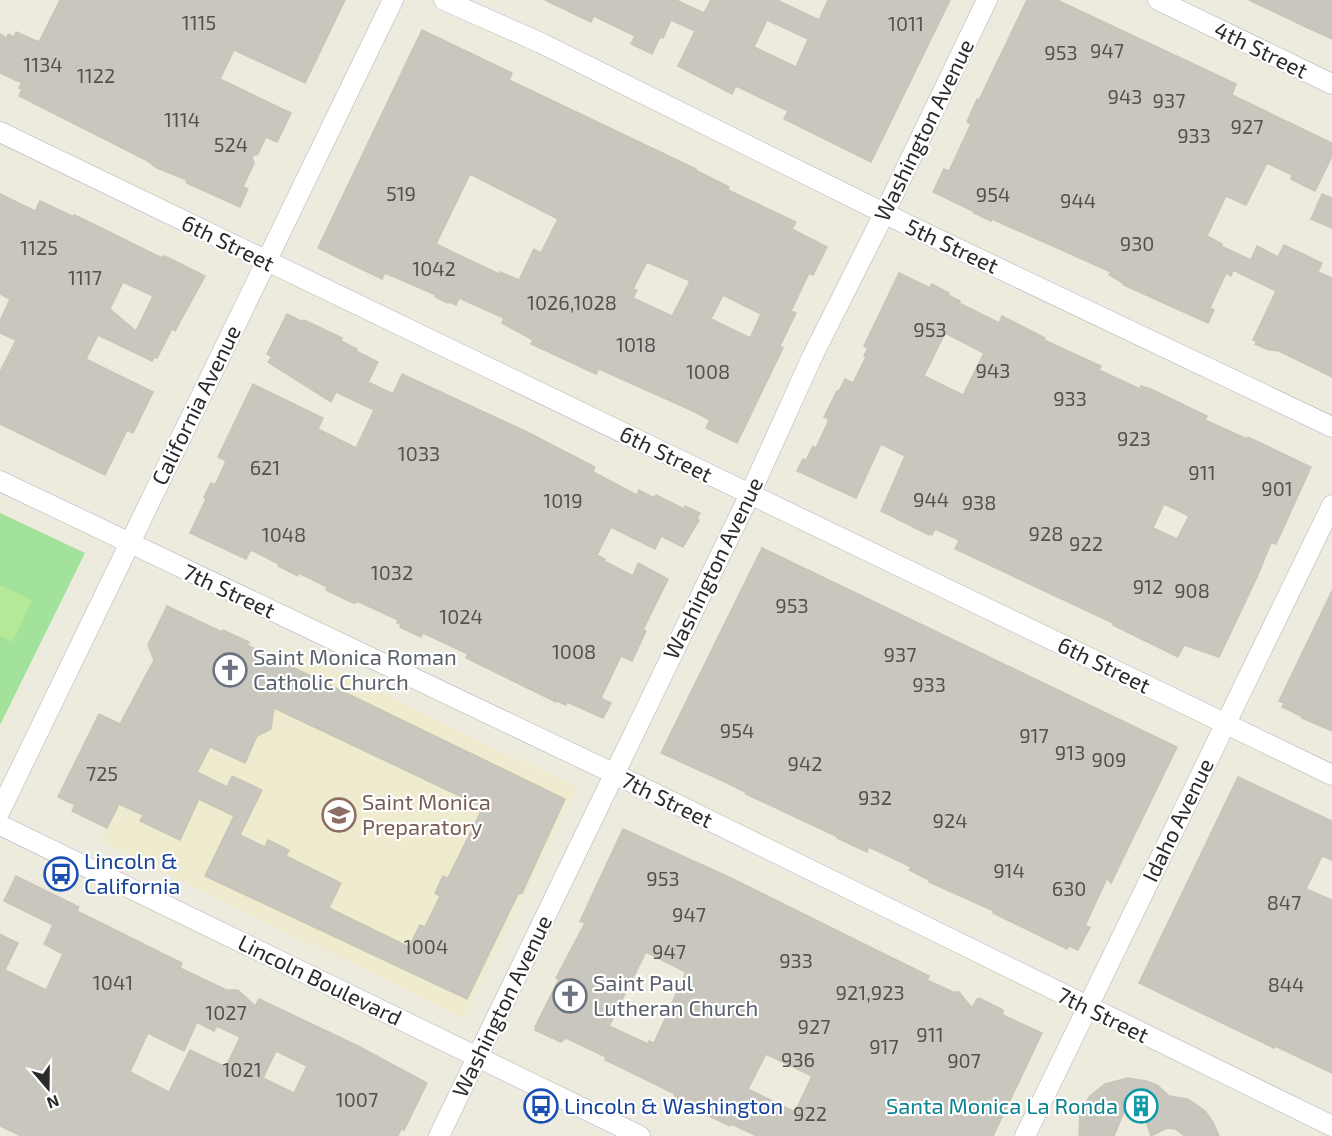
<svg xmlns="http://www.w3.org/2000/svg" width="1332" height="1136" viewBox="0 0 1332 1136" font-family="'Exo 2',sans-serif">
	<rect width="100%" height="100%" fill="#edeade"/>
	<!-- education -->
	<path fill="#eeebce" d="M287 647 577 788 463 1018 102 842 159 726 231 760Z"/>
	<!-- green -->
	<path fill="#a3e29b" d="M0 513 85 553 0 725Z"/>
	<!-- pitch -->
	<path fill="#b3e997" d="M0 585 32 600 13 642 0 636Z"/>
	<!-- building -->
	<g fill="#c8c6bd" stroke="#c8c6b7" stroke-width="1.5" fill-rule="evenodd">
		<path d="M60 0H345L305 83 234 50 220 79 291 113 277 142 266 137 258 154 252 156 254 163 243 187 248 189 240 207 189 184 186 182 187 180 157 168 146 160 19 96 22 89 19 88 22 83 0 73V34L7 38 8 34 14 37 16 32 39 42Z"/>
		<path d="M545 0H676L704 13 711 0H777L819 20 828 0H950L871 162 784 119 788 111 736 86 732 94 678 66 695 31 671 20 663 38 660 37 652 54 631 44 635 36 594 16 591 22ZM767 20 808 39 796 67 754 47Z"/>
		<path d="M1027 0H1057L1236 84 1232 95 1332 143V156L1315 191 1291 179 1292 175 1267 163 1246 205 1226 196 1207 236 1222 244 1221 246 1251 260 1257 246 1278 257 1284 245 1322 263 1318 272 1332 278V377L1279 351 1269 350 1255 344 1257 342 1253 340 1276 291 1233 270 1231 276 1226 273 1210 308 1214 310 1208 323 1124 285 1120 281 1109 275 1111 272 992 219 991 221 974 213 975 212 933 192 944 169 949 171 971 124 967 122 977 99 979 100Z"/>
		<path d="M1249 0H1332V39L1308 28Z"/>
		<path d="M422 30 512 73 509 80 696 169 695 170 729 187 728 190 796 222 792 229 827 247 813 275 809 273 791 311 796 313 780 346 783 348 737 443 706 428 710 420 693 411 599 369 596 374 531 344 533 340 502 323 504 318 459 298 456 305 449 302 448 303 435 297 436 295 385 273 382 279 318 248ZM470 174 558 219 541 253 534 249 519 280 500 272 499 274 436 244ZM647 262 690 281 672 316 633 298 637 290 633 289ZM723 295 761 314 750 338 711 319Z"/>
		<path d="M0 194 35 211 40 201 74 217V215L85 220 162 258 163 256 167 257 205 276 175 331 172 329 157 358 154 357 152 361 98 335 86 359 153 392 133 433 127 430 105 475 0 424V372L16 340 0 333V321L10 299 0 294ZM123 282 153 296 136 331 110 309Z"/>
		<path d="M1322 194 1332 198V228L1311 219Z"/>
		<path d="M899 273 930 288 932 284 949 293 948 295 960 301 959 303 999 323 1002 316 1045 338 1044 340 1101 366 1099 370 1140 389 1141 386 1153 390 1207 416 1205 420 1247 439 1248 437 1311 467 1276 544 1271 543 1257 577 1219 657 1184 645 1178 657 1113 625V623L955 549 959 540 935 529 932 535 930 533 929 535 881 511 905 456 881 444 856 498 797 471 803 459 806 460 813 446 816 448 828 422V419L824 417 837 391H839L845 379 853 383 866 357 864 356 868 348 864 346ZM945 333 984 353 963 395 924 376ZM1164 504 1189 516 1177 539 1153 528Z"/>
		<path d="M287 314 303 322 304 320 342 338 341 341 357 349 356 351 378 362 368 382 393 394 402 374 525 431 595 467 593 472 637 495 639 490 654 498 656 495 684 509 685 506 700 513 697 519 699 520 683 547 661 536 655 549 611 527 597 555 605 559 604 561 633 576 638 563 668 579 643 630 646 631 632 661 621 656 601 698 611 703 603 718 567 702 566 705 557 701 556 702 466 658 468 654 423 633 421 637 400 627 401 624 397 623 398 620 357 601 356 603H353L326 590 327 587 299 573 298 576 278 566 279 564 251 550 246 559 190 533 206 499 204 497 211 483 215 485 226 461 218 457 253 384 323 418 318 429 356 448 374 410 336 392 331 402 268 362 272 357 267 354Z"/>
		<path d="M762 548 1177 747 1111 883 1107 878 1085 926 1090 927 1078 950 1069 946 1067 949 993 913 994 911 929 882V880L909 870 911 867 869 847 867 852 837 838 838 837 746 794 747 793 723 781 661 753Z"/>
		<path d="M1332 591V731L1302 718 1303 717 1282 707 1284 703 1279 701Z"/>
		<path d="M167 606 222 632 223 630 249 642 247 645 565 799 522 893 518 894 467 999 205 876 234 816 199 799 180 840 140 821 143 815 119 804 107 828 72 811 75 805 58 797 99 714 120 724 154 660 148 645ZM274 708 483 807 448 878 443 876 435 893 440 896 425 927 420 925 409 947 329 908 341 883 286 856 289 850 268 840 265 847 240 835 262 790 232 776 227 787 197 772 210 747 245 763 257 736 271 729Z"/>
		<path d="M1238 777 1332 821V860L1322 856 1306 889 1332 900V1073L1275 1046 1274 1048 1139 983Z"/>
		<path d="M623 829 731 878 929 976 927 980 953 992H959L972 1008 977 999 979 998 1003 1010V1015L1042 1033 993 1136H757L731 1124 730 1126 673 1099 675 1094 614 1064 605 1060 606 1057 566 1038 561 1042 535 1030 537 1028 535 1027 559 979 556 978 585 923 580 921ZM646 952 686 972 654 1043 649 1041 648 1044 609 1026ZM766 1054 812 1076 795 1112 748 1089Z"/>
		<path d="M16 876 79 907 77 911 182 963 180 968 226 990H238L255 1006 259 999 358 1046 427 1083 404 1130 401 1129 398 1136H21L0 1126V934L18 943 5 970 46 990 63 954 44 944 53 925 4 901ZM197 1022 214 1031 217 1026 240 1037 226 1067 190 1050 169 1092 130 1072 148 1033 184 1051ZM276 1051 307 1066 294 1093 263 1078Z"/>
		<path d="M1128 1078 1146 1081 1157 1085 1169 1096 1187 1099 1194 1103 1205 1111 1213 1122 1219 1136H1185L1175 1129 1167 1128 1151 1136 1145 1118 1127 1105 1114 1136H1079L1080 1116 1089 1097 1105 1084Z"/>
	</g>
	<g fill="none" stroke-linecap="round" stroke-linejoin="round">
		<defs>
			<g id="minor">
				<path d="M444 0 541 43 912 227 1332 427"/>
				<path d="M1158 0 1332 84"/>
				<path d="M0 132 1332 775"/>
				<path d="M0 481 615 774 1332 1126"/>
				<path d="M0 811 393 0"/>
				<path d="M0 825 640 1136"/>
				<path d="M439 1136 750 494 813 355 884 214 987 0"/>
				<path d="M1025 1136 1332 505"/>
			</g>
		</defs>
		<!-- minor casing -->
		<use href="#minor" stroke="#b2b1be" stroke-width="21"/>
		<!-- minor -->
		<use href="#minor" stroke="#fff" stroke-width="20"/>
	</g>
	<!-- icons -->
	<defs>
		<symbol id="church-ring" viewBox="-11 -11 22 22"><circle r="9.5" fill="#fff" stroke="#6b7280" stroke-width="1.5"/><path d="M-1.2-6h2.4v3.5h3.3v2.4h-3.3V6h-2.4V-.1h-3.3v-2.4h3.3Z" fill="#6b7280"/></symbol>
		<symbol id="school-ring" viewBox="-11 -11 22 22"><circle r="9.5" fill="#fff" stroke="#8d6e63" stroke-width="1.5"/><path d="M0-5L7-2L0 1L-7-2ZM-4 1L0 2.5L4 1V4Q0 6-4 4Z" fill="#8d6e63"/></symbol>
		<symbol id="bus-ring" viewBox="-11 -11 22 22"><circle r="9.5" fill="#fff" stroke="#1a4fb4" stroke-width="1.5"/><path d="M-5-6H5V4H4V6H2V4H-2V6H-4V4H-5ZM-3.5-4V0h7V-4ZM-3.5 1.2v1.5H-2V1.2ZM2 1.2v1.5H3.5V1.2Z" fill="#1a4fb4"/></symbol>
		<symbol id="building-ring" viewBox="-11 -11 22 22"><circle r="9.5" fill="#fff" stroke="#0f9aa8" stroke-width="1.5"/><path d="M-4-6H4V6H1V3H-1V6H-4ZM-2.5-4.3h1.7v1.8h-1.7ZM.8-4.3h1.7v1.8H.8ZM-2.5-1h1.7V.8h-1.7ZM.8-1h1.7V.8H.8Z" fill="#0f9aa8"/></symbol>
	</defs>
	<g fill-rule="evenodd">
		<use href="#church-ring" x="211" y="651" width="38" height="38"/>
		<use href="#school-ring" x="320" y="796" width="38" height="38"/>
		<use href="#bus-ring" x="42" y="855" width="38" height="38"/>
		<use href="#church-ring" x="551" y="977" width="38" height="38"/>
		<use href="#bus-ring" x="522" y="1087" width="38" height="38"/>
		<use href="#building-ring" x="1122" y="1087" width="38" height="38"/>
	</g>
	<g text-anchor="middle" stroke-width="4.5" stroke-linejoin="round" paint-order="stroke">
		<!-- number labels -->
		<g font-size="20" fill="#525250">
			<text x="199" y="30">1115</text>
			<text x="906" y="31">1011</text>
			<text x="1107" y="58">947</text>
			<text x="1061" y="60">953</text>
			<text x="43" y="72">1134</text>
			<text x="96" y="83">1122</text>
			<text x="1125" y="104">943</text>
			<text x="1169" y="108">937</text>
			<text x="182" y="127">1114</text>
			<text x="1247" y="134">927</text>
			<text x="1194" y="143">933</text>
			<text x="231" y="152">524</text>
			<text x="401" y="201">519</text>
			<text x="993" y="202">954</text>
			<text x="1078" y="208">944</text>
			<text x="1137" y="251">930</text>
			<text x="39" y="255">1125</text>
			<text x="434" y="276">1042</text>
			<text x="85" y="285">1117</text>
			<text x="572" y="310">1026,1028</text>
			<text x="930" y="337">953</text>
			<text x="636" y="352">1018</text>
			<text x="993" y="378">943</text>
			<text x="708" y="379">1008</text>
			<text x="1070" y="406">933</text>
			<text x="1134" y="446">923</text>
			<text x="419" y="461">1033</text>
			<text x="265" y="475">621</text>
			<text x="1202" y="480">911</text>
			<text x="1277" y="496">901</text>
			<text x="931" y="507">944</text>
			<text x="563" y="508">1019</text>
			<text x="979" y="510">938</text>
			<text x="1046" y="541">928</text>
			<text x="284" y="542">1048</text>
			<text x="1086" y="551">922</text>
			<text x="392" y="580">1032</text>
			<text x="1148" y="594">912</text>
			<text x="1192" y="598">908</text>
			<text x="792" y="613">953</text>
			<text x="461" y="624">1024</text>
			<text x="574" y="659">1008</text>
			<text x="900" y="662">937</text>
			<text x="929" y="692">933</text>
			<text x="737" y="738">954</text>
			<text x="1034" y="743">917</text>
			<text x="1070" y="760">913</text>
			<text x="1109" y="767">909</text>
			<text x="805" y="771">942</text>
			<text x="102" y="781">725</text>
			<text x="875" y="805">932</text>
			<text x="950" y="828">924</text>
			<text x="1009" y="878">914</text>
			<text x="663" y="886">953</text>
			<text x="1069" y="896">630</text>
			<text x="1284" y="910">847</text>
			<text x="689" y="922">947</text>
			<text x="426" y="954">1004</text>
			<text x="669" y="959">947</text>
			<text x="796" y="968">933</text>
			<text x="113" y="990">1041</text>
			<text x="1286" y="992">844</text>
			<text x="870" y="1000">921,923</text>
			<text x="226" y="1020">1027</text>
			<text x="814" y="1034">927</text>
			<text x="930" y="1042">911</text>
			<text x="884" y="1054">917</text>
			<text x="798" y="1067">936</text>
			<text x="964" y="1068">907</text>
			<text x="242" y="1077">1021</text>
			<text x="357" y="1107">1007</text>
			<text x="810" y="1121">922</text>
		</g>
		<!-- street labels -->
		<g font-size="22" fill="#2b2b2b" stroke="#fff">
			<text transform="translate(1261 50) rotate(26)" y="8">4th Street</text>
			<text transform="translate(924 130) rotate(-64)" y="8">Washington Avenue</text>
			<text transform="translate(228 243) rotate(26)" y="8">6th Street</text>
			<text transform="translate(952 246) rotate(25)" y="8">5th Street</text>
			<text transform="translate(196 405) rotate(-64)" y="8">California Avenue</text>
			<text transform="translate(666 454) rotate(26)" y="8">6th Street</text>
			<text transform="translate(713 568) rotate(-64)" y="8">Washington Avenue</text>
			<text transform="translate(229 591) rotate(25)" y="8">7th Street</text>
			<text transform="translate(1104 665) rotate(26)" y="8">6th Street</text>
			<text transform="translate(667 800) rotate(26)" y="8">7th Street</text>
			<text transform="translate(1178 820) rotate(-64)" y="8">Idaho Avenue</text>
			<text transform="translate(320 980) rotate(26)" y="8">Lincoln Boulevard</text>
			<text transform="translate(502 1006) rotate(-64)" y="8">Washington Avenue</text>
			<text transform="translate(1103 1015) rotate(26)" y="8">7th Street</text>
		</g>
		<!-- worship labels -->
		<g font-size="22" fill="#5b616d" stroke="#fff" text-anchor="start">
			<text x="253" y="665">Saint Monica Roman<tspan x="253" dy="25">Catholic Church</tspan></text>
			<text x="593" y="991">Saint Paul<tspan x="593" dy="25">Lutheran Church</tspan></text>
		</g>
		<!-- education labels -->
		<g font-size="22" fill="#785e54" stroke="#fff" text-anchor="start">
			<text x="362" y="810">Saint Monica<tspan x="362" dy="25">Preparatory</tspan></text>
		</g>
		<!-- transit labels -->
		<g font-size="22" fill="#164399" stroke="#fff" text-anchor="start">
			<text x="84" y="869">Lincoln &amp;<tspan x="84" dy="25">California</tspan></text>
			<text x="564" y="1114">Lincoln &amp; Washington</text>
		</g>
		<!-- culture labels -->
		<g font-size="22" fill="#0d838f" stroke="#fff" text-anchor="end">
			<text x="1118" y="1114">Santa Monica La Ronda</text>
		</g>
	</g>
	<!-- north arrow -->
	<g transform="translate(48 1088) rotate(160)" stroke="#ffffff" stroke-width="4.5" paint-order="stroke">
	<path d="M0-4.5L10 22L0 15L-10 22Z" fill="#2b2b2b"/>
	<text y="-9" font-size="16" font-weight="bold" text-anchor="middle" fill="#2b2b2b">N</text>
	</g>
</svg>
